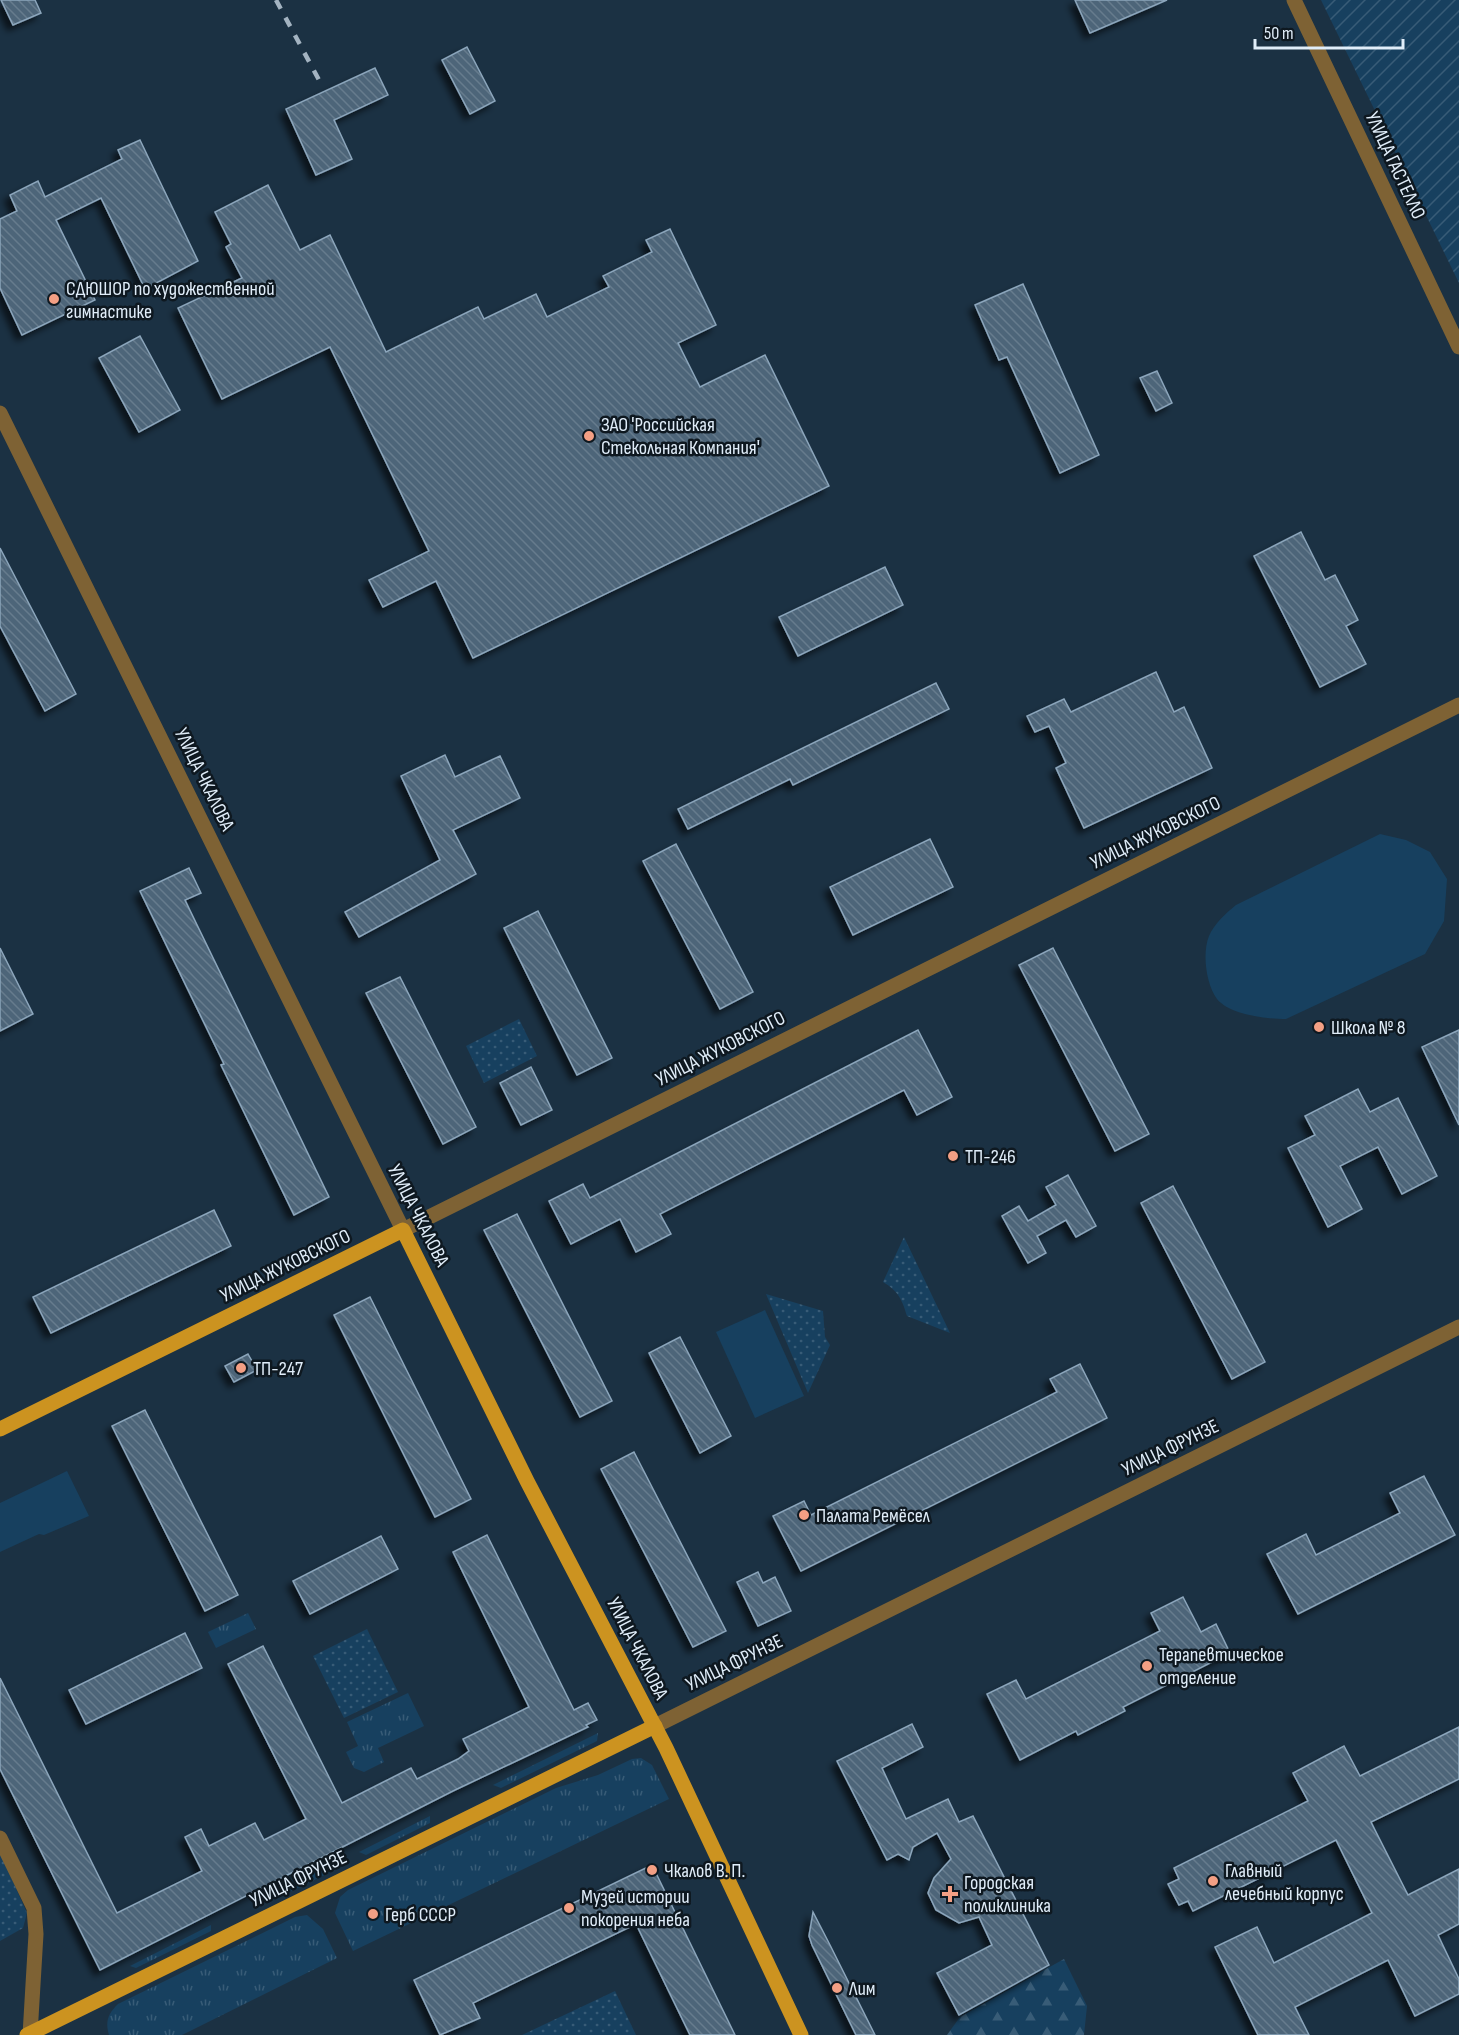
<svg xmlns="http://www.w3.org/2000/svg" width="1459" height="2035" viewBox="0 0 1459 2035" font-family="'Sofia Sans Condensed',sans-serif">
	<defs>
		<pattern id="grass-tufts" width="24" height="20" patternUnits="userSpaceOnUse" patternTransform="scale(1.5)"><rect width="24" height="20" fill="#17405f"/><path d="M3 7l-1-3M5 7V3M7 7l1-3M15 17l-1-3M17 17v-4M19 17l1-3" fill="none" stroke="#385c77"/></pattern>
		<pattern id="forest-firs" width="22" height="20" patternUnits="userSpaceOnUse" patternTransform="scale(1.5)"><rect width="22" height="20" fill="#17405f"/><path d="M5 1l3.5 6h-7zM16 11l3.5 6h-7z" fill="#385c77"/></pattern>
		<pattern id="park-dots" width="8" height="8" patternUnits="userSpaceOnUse" patternTransform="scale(1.5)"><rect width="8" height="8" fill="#17405f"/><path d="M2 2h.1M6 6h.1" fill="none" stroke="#385c77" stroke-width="1.8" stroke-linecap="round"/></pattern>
		<pattern id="garden-furrows" width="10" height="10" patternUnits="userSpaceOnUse" patternTransform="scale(1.5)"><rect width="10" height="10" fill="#17405f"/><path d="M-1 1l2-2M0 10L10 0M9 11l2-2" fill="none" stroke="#385c77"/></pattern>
		<pattern id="building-back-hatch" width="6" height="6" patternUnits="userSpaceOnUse" patternTransform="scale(1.5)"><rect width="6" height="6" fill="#4d6579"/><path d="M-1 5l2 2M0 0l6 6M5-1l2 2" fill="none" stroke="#667b8d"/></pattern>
		<filter id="shadow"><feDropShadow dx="-5.5" dy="5.5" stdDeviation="3" flood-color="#0009"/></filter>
	</defs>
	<rect width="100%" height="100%" fill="#1b3143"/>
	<!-- grass -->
	<g fill="url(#grass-tufts)">
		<path d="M248 1613 256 1629 216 1648 208 1632Z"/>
		<path d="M408 1693 424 1726 378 1748 384 1762 364 1772 354 1768 346 1752 358 1746 347 1722Z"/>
		<path d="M598 1733 597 1741 501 1788 493 1785Z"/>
		<path d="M641 1758 652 1765 669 1799 353 1951 335 1913 340 1897 348 1890 556 1788 598 1775 632 1759Z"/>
		<path d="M430 1816V1823L366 1855 359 1852Z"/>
		<path d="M345 1858V1865L273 1900 267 1897Z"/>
		<path d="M307 1915 323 1929 337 1958 182 2035H109C105 2021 108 2014 118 2004L295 1917Z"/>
		<path d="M211 1925V1931L136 1968 130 1966Z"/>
	</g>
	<!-- forest -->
	<path fill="url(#forest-firs)" d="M1064 1959 1087 2006 1084 2035H947L960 2017Z"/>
	<!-- park -->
	<g fill="url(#park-dots)">
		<path d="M519 1019 537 1056 484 1083 466 1046Z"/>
		<path d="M904 1237 950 1333 907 1316C902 1299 898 1291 883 1282Z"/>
		<path d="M766 1294 823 1311 825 1337 830 1345 808 1393Z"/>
		<path d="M367 1629 398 1692 344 1718 313 1656Z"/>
		<path d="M0 1852 27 1913 23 1928 0 1941Z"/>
		<path d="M615 1991 636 2035H522Z"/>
	</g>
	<!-- garden -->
	<path fill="url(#garden-furrows)" d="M1321 0H1459V283Z"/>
	<!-- pitch -->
	<g fill="#17405f">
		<path d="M1380 834 1406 840 1430 852 1447 879 1444 921 1425 954 1286 1019C1267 1019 1230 1015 1217 999 1206 984 1202 953 1209 936 1214 924 1226 913 1236 905Z"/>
		<path d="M765 1310 804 1396 755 1418 716 1332Z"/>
		<path d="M67 1471 89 1516 44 1535 39 1534 0 1552V1503Z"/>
	</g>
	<!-- building -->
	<g fill="url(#building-back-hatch)" stroke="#8ca6bc" stroke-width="1.5" filter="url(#shadow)">
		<path d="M1 0H35L41 13 13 25Z"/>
		<path d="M1075 0H1167L1090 33Z"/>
		<path d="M467 47 495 101 470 114 442 60Z"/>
		<path d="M375 68 388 95 334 120 352 159 316 175 286 109Z"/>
		<path d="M140 140 198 261 145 289 101 198 56 220 95 300 22 335 0 288V219L17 211 10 195 38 181 45 197 122 159 118 150Z"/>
		<path d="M268 185 300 250 330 235 386 352 478 307 484 319 536 294 547 317 609 287 603 276 652 252 646 240 670 229 716 325 678 343 700 387 765 355 829 486 473 658 436 581 383 607 369 580 429 551 330 347 222 399 178 308 242 278 226 247 231 244 215 212Z"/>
		<path d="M1023 284 1099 455 1060 473 1007 357 999 360 975 305Z"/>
		<path d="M140 336 180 410 139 432 99 358Z"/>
		<path d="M1157 371 1172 403 1156 411 1140 378Z"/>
		<path d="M1301 532 1325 580 1335 575 1358 620 1346 626 1366 664 1320 687 1254 556Z"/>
		<path d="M0 548 76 694 45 711 0 626Z"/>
		<path d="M885 567 903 605 798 656 779 617Z"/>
		<path d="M1156 672 1174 712 1184 707 1212 768 1084 828 1056 768 1066 763 1049 726 1035 732 1027 716 1064 699 1071 712Z"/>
		<path d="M936 683 949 709 793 785 790 779 688 829 678 809Z"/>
		<path d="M445 755 455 777 500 756 520 798 453 830 476 874 359 937 345 912 440 860 401 776Z"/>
		<path d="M930 839 953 887 853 935 830 887Z"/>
		<path d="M676 844 753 992 720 1009 643 861Z"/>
		<path d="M189 868 201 893 185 900 329 1197 294 1215 221 1065 224 1064 140 891Z"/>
		<path d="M538 911 612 1058 577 1075 504 928Z"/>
		<path d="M0 948 33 1014 0 1031Z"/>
		<path d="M1053 948 1149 1134 1115 1151 1019 965Z"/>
		<path d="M400 977 476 1127 443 1144 366 993Z"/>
		<path d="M918 1030 952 1097 917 1115 904 1090 660 1214 671 1234 636 1252 620 1219 571 1244 549 1201 583 1184 590 1198Z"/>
		<path d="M1459 1030V1125L1422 1047Z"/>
		<path d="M531 1067 552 1110 521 1125 500 1083Z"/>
		<path d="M1358 1089 1370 1112 1398 1098 1437 1176 1402 1194 1378 1147 1340 1166 1362 1209 1328 1227 1288 1148 1315 1135 1305 1116Z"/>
		<path d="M1068 1175 1096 1226 1076 1237 1066 1220 1037 1236 1046 1253 1028 1263 1002 1216 1019 1206 1028 1221 1056 1205 1046 1187Z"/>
		<path d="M1173 1186 1265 1362 1232 1379 1141 1203Z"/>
		<path d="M214 1210 231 1246 51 1333 33 1297Z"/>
		<path d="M517 1214 612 1401 580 1417 484 1230Z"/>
		<path d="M370 1297 471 1499 435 1517 334 1315Z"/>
		<path d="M680 1337 731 1436 700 1453 649 1353Z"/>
		<path d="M248 1354 257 1370 234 1382 225 1366Z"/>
		<path d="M1080 1364 1107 1418 801 1571 773 1516 804 1501 811 1515 1057 1392 1050 1379Z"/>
		<path d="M145 1410 238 1595 205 1611 112 1426Z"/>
		<path d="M634 1452 726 1631 693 1647 601 1469Z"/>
		<path d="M1424 1476 1455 1535 1298 1614 1267 1554 1306 1534 1316 1555 1400 1513 1390 1493Z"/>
		<path d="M487 1535 574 1710 588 1703 597 1720 586 1725 588 1727 453 1791 100 1970 0 1769V1678L117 1913 202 1871 185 1837 201 1829 209 1846 255 1823 264 1840 306 1819 228 1664 263 1646 342 1803 411 1768 417 1779 458 1759 469 1751 463 1739 529 1707 453 1552Z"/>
		<path d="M381 1536 398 1569 310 1614 293 1581Z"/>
		<path d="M758 1572 763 1583 775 1577 791 1611 758 1626 737 1582Z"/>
		<path d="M1183 1597 1201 1632 1216 1624 1230 1653 1123 1707 1125 1711 1078 1735 1076 1731 1020 1760 987 1694 1016 1680 1026 1699 1160 1631 1151 1613Z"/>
		<path d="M185 1633 202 1668 86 1724 69 1690Z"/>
		<path d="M912 1724 923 1747 882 1768 906 1819 948 1799 959 1822 973 1816 1049 1965 959 2015 937 1973 992 1945 979 1917 959 1923 936 1910 928 1893 934 1878 951 1859 937 1833 913 1847 909 1860 898 1854 887 1860 837 1761Z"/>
		<path d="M1459 1727V1779L1371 1822 1408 1895 1459 1869V1924L1438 1935 1459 1979V1994L1415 2016 1388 1960 1295 2007 1309 2035H1258L1215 1947 1257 1927 1274 1963 1372 1913 1336 1840 1193 1911 1188 1901 1179 1905 1168 1884 1179 1879 1174 1868 1308 1801 1293 1773 1344 1746 1360 1776Z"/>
		<path d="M652 1865 735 2035H690L636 1924 473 2003 480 2018 440 2035 414 1980Z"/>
		<path d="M813 1912 830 1945 875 2035H856L812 1945 809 1936Z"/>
	</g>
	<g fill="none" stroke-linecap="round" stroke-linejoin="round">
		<!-- minor -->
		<g stroke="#7e6234" stroke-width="15">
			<path d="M1294 0 1459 347"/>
			<path d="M0 413 403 1230 1459 705"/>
			<path d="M655 1726 1459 1327"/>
			<path d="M0 1838 34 1908 36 1934 30 2035"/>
		</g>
		<!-- major -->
		<g stroke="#cc9320" stroke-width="15">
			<path d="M0 1429 403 1230 527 1481 666 1748 801 2035"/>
			<path d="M27 2035 655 1726"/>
		</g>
		<!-- rail -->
		<path stroke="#a3b3c1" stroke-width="4.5" stroke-dasharray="10 10" stroke-linecap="butt" d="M276 0 319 80"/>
	</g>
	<!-- markers -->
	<g fill="#f39f84" stroke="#0e1820" stroke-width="2">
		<circle cx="54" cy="299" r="6"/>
		<circle cx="589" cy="436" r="6"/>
		<circle cx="1319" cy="1027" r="6"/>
		<circle cx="953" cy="1156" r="6"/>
		<circle cx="241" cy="1368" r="6"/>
		<circle cx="804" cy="1515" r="6"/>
		<circle cx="1147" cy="1666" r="6"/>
		<circle cx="652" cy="1870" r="6"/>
		<circle cx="1213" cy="1881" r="6"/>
		<path d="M947 1885h6v6h6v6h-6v6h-6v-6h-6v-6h6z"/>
		<circle cx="569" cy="1908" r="6"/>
		<circle cx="373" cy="1914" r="6"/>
		<circle cx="837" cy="1988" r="6"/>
	</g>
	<g text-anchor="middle" stroke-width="5" stroke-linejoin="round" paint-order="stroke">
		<!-- street labels -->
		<g font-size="20" fill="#e0edf9" stroke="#0e1820">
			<text transform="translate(1396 165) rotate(65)" y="7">УЛИЦА ГАСТЕЛЛО</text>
			<text transform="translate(205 779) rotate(64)" y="7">УЛИЦА ЧКАЛОВА</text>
			<text transform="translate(1155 832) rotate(-26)" y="7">УЛИЦА ЖУКОВСКОГО</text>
			<text transform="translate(720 1048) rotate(-27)" y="7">УЛИЦА ЖУКОВСКОГО</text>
			<text transform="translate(419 1215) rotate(63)" y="7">УЛИЦА ЧКАЛОВА</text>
			<text transform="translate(285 1265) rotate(-26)" y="7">УЛИЦА ЖУКОВСКОГО</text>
			<text transform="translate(1170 1447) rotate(-26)" y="7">УЛИЦА ФРУНЗЕ</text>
			<text transform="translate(638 1648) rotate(63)" y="7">УЛИЦА ЧКАЛОВА</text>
			<text transform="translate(734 1662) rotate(-26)" y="7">УЛИЦА ФРУНЗЕ</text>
			<text transform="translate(298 1878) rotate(-26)" y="7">УЛИЦА ФРУНЗЕ</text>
		</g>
		<!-- poi labels -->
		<g font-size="20" fill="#e0edf9" stroke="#0e1820" text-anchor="start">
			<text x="66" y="295">СДЮШОР по художественной<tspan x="66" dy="23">гимнастике</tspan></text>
			<text x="601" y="431">ЗАО 'Российская<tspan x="601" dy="23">Стекольная Компания'</tspan></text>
			<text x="1331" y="1034">Школа № 8</text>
			<text x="965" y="1163">ТП-246</text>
			<text x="253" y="1375">ТП-247</text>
			<text x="816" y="1522">Палата Ремёсел</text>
			<text x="1159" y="1661">Терапевтическое<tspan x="1159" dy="23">отделение</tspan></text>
			<text x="664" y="1877">Чкалов В. П.</text>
			<text x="1225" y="1877">Главный<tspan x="1225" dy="23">лечебный корпус</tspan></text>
			<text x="964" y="1889">Городская<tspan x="964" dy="23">поликлиника</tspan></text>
			<text x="581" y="1903">Музей истории<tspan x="581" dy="23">покорения неба</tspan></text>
			<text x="385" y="1921">Герб СССР</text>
			<text x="849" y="1995">Лим</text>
		</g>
	</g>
	<!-- scale -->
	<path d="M1255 39v9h148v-9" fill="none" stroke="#e0edf9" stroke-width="3"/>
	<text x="1264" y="39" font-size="18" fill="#e0edf9" stroke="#0e1820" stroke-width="4.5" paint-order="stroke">50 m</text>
</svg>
